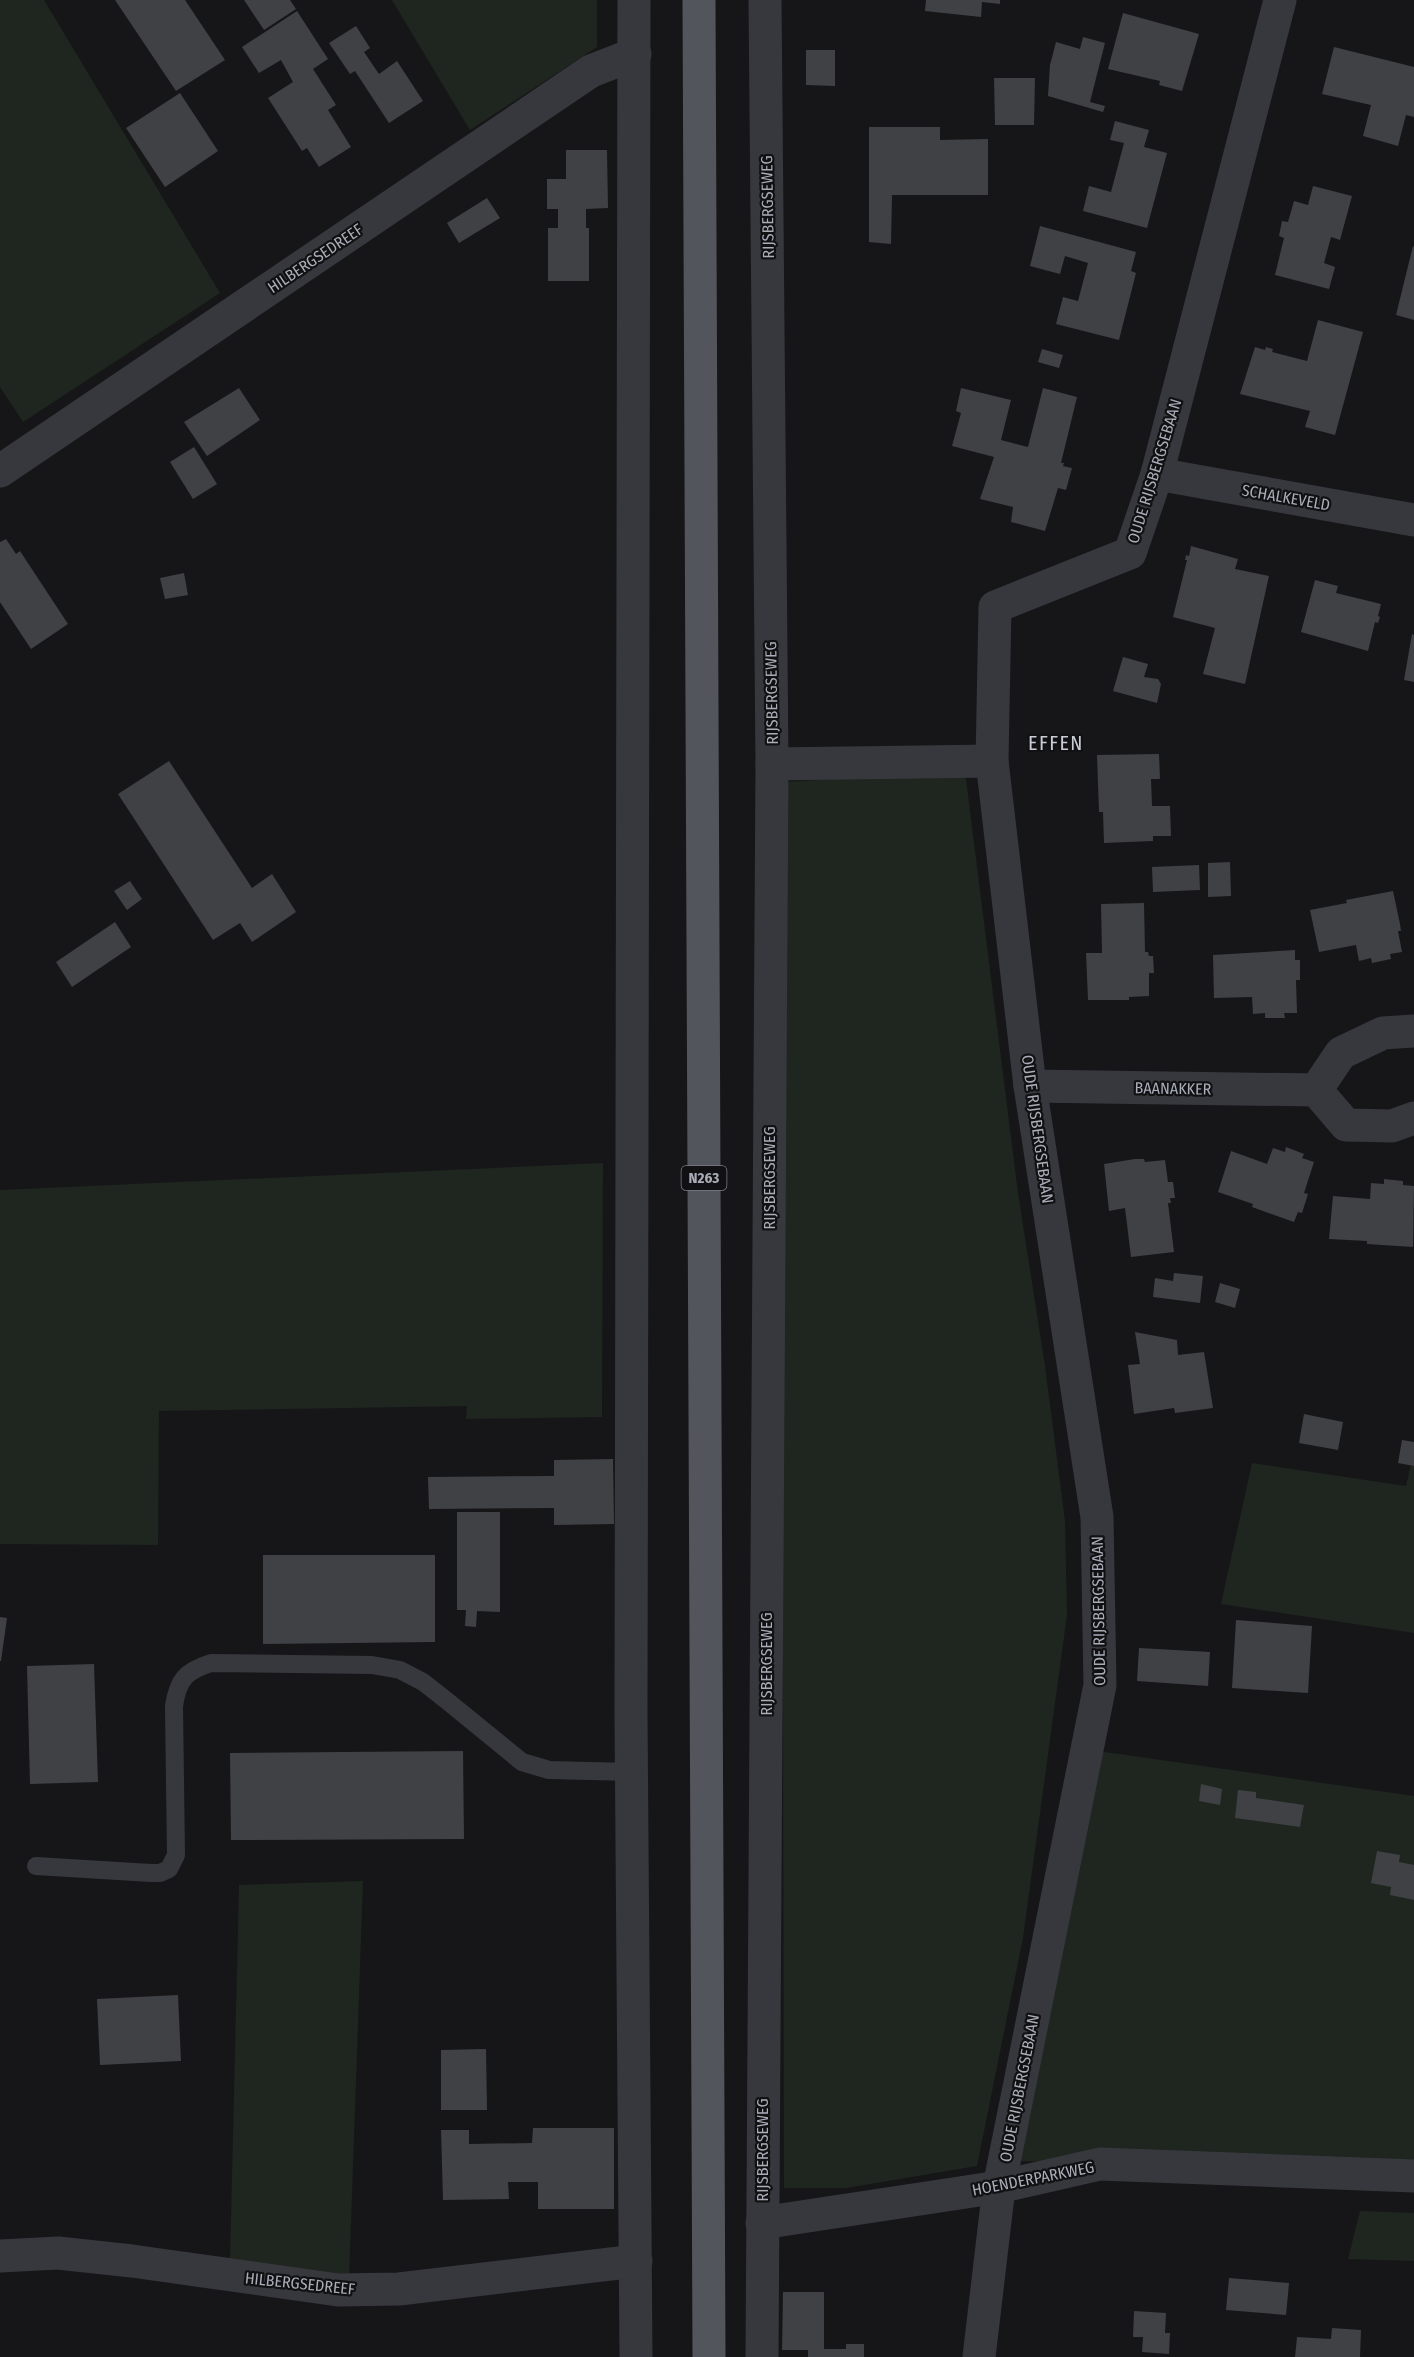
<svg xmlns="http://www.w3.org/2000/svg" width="1414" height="2357" viewBox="0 0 1414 2357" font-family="'Fira Sans Condensed',sans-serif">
	<rect width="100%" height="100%" fill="#161618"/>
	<!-- green -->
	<g fill="#1e261f">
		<path d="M0 0H44L220 293 23 422 0 387Z"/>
		<path d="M392 0H597V47L470 130Z"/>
		<path d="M965 771 1018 1193 1045 1366 1065 1521 1067 1615 1023 1938 977 2166 846 2188H784L782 1201 784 782Z"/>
		<path d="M603 1163 602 1417 466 1419 467 1406 159 1411 158 1545 0 1544V1190Z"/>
		<path d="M1414 1451V1633L1221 1604 1252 1463 1406 1486Z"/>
		<path d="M1091 1750 1414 1796V2170L1019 2161Z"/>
		<path d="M363 1881 349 2279 230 2260 239 1885Z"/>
		<path d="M1360 2211 1414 2213V2261L1348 2259Z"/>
	</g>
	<!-- building -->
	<g fill="#404145">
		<path d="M115 0H185L225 60 176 91Z"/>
		<path d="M244 0H290L296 9 264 30Z"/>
		<path d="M926 0H1000V4L982 2 981 17 925 11Z"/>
		<path d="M297 11 328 59 313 69 336 105 328 110 351 147 319 167 307 148 302 151 268 98 293 82 281 60 259 73 242 47Z"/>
		<path d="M1123 13 1199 34 1182 91 1159 85 1160 81 1108 69Z"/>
		<path d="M356 26 370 48 364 52 379 74 397 61 423 101 389 123 355 71 350 74 329 43Z"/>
		<path d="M1083 37 1105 43 1090 102 1105 106 1103 112 1048 96 1050 65 1056 42 1080 49Z"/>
		<path d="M1334 47 1414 67V117L1406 115 1398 146 1363 136 1371 105 1322 94Z"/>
		<path d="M806 50H835V86L806 85Z"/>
		<path d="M994 78H1035L1034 125H995Z"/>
		<path d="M180 93 218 151 165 187 126 128Z"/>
		<path d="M1115 121 1149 130 1144 147 1167 153 1147 228 1083 211 1089 186 1111 192 1124 143 1110 140Z"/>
		<path d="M869 127H940V140L988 139V195H892L891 244 869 242Z"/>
		<path d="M566 150H607L608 208 586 209V228H589V281H548V228H558V209H547V179H566Z"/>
		<path d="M1313 186 1352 196 1340 240 1331 237 1324 263 1335 267 1329 289 1275 275 1284 238 1279 236 1282 221 1288 222 1294 201 1308 205Z"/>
		<path d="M487 198 500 218 459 243 447 223Z"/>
		<path d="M1040 226 1136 252 1131 271 1136 273 1119 340 1056 324 1063 297 1078 301 1088 263 1065 256 1060 274 1030 266Z"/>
		<path d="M1413 246 1414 247V320L1396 315Z"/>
		<path d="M1318 320 1363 332 1335 435 1305 427 1310 411 1240 394 1255 347 1265 350 1266 347 1273 349 1272 352 1307 361Z"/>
		<path d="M1042 349 1063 355 1059 368 1038 362Z"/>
		<path d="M239 388 260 420 207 456 184 422Z"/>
		<path d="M961 388 1011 400 1001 440 1028 447 1043 388 1077 397 1061 463H1064L1063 466 1072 468 1066 490 1058 488 1045 531 1011 522 1013 507 980 499 994 457 952 446 961 413 956 411Z"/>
		<path d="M194 447 217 484 193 499 170 462Z"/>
		<path d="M6 539 16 554 20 551 68 624 31 649 0 602V542Z"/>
		<path d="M1191 546 1238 559 1235 569 1269 576 1245 684 1203 674 1215 628 1173 617 1187 560H1185L1186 555 1189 556Z"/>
		<path d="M184 573 188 595 165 599 160 578Z"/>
		<path d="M1315 580 1338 586 1336 593 1381 604 1378 616 1380 617 1378 623 1375 622 1368 651 1301 632Z"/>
		<path d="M1412 634 1414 635V682L1404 680Z"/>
		<path d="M1123 657 1148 664 1144 677 1158 679 1161 684 1157 703 1113 691Z"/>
		<path d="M1159 754 1160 779H1151L1152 806H1170L1171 836H1153V841L1104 843 1103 812H1099L1097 755Z"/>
		<path d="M169 761 252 888 272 874 296 912 252 942 240 923 213 940 118 794Z"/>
		<path d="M1230 862 1231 896 1208 897V863Z"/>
		<path d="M1199 865 1200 890 1153 892 1152 867Z"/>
		<path d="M130 881 142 899 127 910 114 891Z"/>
		<path d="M1393 891 1400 924 1401 931H1398L1402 952 1390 954 1391 959 1372 963 1371 958 1359 961 1356 945 1319 952 1310 910 1347 903 1346 900Z"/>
		<path d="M1144 903 1145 952H1148L1149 956H1153L1154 973H1149V996L1129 997V1000H1088L1086 953H1102L1101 904Z"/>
		<path d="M115 922 131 947 72 987 56 962Z"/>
		<path d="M1295 950V960H1300V980H1296L1297 1013H1284L1285 1018H1265V1013L1253 1014 1252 997 1214 998 1213 955Z"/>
		<path d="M1286 1147 1304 1154 1302 1158 1314 1162 1304 1193 1308 1194 1302 1213 1298 1212 1294 1222 1252 1207 1253 1204 1218 1192 1231 1151 1267 1164 1273 1148 1285 1152Z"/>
		<path d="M1135 1159H1144L1145 1162 1165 1160 1168 1182H1173L1175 1198H1170L1171 1203H1168L1174 1252 1131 1257 1125 1208 1109 1211 1104 1164Z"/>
		<path d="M1384 1179 1403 1181V1185L1414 1186 1413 1247 1367 1244V1241L1329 1239 1333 1196 1370 1199 1371 1183 1384 1184Z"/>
		<path d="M1174 1273 1203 1276 1200 1303 1153 1297 1155 1278 1173 1281Z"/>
		<path d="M1220 1283 1240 1289 1235 1308 1215 1302Z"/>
		<path d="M1135 1332 1177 1340 1178 1355 1204 1352 1213 1408 1175 1413 1174 1408 1134 1414 1128 1365 1140 1364Z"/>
		<path d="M1304 1414 1343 1422 1338 1450 1299 1443Z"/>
		<path d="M1402 1440 1414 1442V1466L1398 1463Z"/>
		<path d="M613 1459 614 1524 554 1525V1508L429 1509 428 1477 554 1476V1460Z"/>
		<path d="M457 1512H500V1612L477 1611 476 1627 465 1626 466 1610H457Z"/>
		<path d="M263 1555H435V1642L263 1644Z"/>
		<path d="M0 1617 7 1618 1 1661H0Z"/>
		<path d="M1236 1620 1312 1626 1308 1693 1232 1688Z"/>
		<path d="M1139 1648 1210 1652 1208 1686 1137 1681Z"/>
		<path d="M94 1664 98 1782 30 1784 27 1666Z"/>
		<path d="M463 1751 464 1839 231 1840 230 1753Z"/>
		<path d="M1201 1784 1222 1789 1220 1805 1199 1801Z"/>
		<path d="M1238 1790 1256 1792V1798L1304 1805 1300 1827 1235 1818Z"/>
		<path d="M1377 1851 1400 1855 1399 1862 1414 1865V1900L1390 1895 1391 1887 1371 1883Z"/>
		<path d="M178 1995 181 2061 100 2065 97 1999Z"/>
		<path d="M486 2049 487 2110H441V2050Z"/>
		<path d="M533 2128H614V2209H538V2182H508L509 2199 443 2200 441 2130H469V2144L532 2143Z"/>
		<path d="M1229 2278 1289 2283 1286 2315 1226 2310Z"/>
		<path d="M783 2292H824V2349H846V2344H864V2357H808V2350H782Z"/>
		<path d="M1134 2311 1166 2313 1165 2333H1170L1169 2354 1142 2352 1143 2337H1133Z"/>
		<path d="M1332 2328 1361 2330 1360 2357H1295L1297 2337 1331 2339Z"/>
	</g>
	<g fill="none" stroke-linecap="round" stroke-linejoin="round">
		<!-- service -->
		<path stroke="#37383d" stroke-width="18" d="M36 1866 151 1873H160L169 1869 176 1855 174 1706C178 1679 186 1671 211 1663L372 1665 400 1670 423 1682 446 1700 522 1762 549 1770 632 1772"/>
		<!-- minor -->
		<g stroke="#37383d" stroke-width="33">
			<path d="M634 0 631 1714 636 2357"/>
			<path d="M0 471 591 71 635 54"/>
			<path d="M1157 474 1414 520"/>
			<path d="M772 764 992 761"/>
			<path d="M1030 1086 1316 1090 1346 1125 1392 1126 1414 1118"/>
			<path d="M1316 1090 1341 1053 1383 1033 1414 1031"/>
			<path d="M762 2223 999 2187 1100 2164 1414 2176"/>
			<path d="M0 2256 58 2253 132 2261 338 2290 399 2289 636 2261"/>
			<path d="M762 2357 772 764 765 0"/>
			<path d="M979 2357 999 2187 1100 1685 1097 1517 1030 1086 992 761 995 607 1130 553 1157 474 1280 0"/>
		</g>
		<!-- primary -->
		<path stroke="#53555c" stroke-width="33" d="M699 0 709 2357"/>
	</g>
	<g text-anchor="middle" stroke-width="4.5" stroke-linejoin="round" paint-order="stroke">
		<!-- shield labels -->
		<rect fill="#111113" stroke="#7b7e86" stroke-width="1.5" x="681.5" y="1166" width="45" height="24" rx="4.5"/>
		<g font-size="15" font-weight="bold" fill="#a8adb8">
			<text x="704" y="1183">N263</text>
		</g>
		<!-- street labels -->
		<g font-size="16" fill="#a8adb8" stroke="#111113">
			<text transform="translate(767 207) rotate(-91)" y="6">RIJSBERGSEWEG</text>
			<text transform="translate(315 258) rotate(-34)" y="6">HILBERGSEDREEF</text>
			<text transform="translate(1154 471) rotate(-73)" y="6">OUDE RIJSBERGSEBAAN</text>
			<text transform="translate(1286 497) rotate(10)" y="6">SCHALKEVELD</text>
			<text transform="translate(771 693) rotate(-91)" y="6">RIJSBERGSEWEG</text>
			<text transform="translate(1173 1088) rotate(1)" y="6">BAANAKKER</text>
			<text transform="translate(1038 1129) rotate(82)" y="6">OUDE RIJSBERGSEBAAN</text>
			<text transform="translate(769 1178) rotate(-90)" y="6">RIJSBERGSEWEG</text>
			<text transform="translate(1098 1611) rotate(-91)" y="6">OUDE RIJSBERGSEBAAN</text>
			<text transform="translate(766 1664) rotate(-90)" y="6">RIJSBERGSEWEG</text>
			<text transform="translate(1019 2088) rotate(-79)" y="6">OUDE RIJSBERGSEBAAN</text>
			<text transform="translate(762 2150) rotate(-90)" y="6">RIJSBERGSEWEG</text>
			<text transform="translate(1033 2178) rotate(-11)" y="6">HOENDERPARKWEG</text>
			<text transform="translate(300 2283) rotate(6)" y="6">HILBERGSEDREEF</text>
		</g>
		<!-- quarter labels -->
		<g font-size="20" letter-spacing="1.5" fill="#c9ccd4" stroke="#111113">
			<text x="1056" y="750">EFFEN</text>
		</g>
	</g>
</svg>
